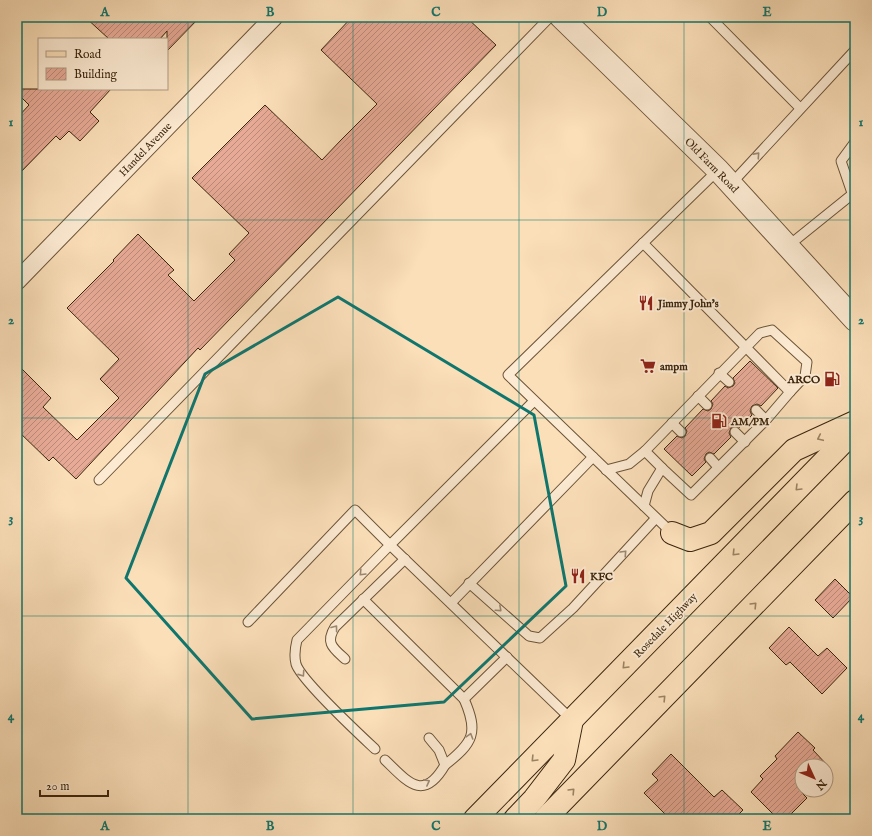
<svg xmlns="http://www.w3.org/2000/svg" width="872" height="836" viewBox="0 0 872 836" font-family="'IM FELL English',serif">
	<defs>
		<pattern id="building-hatch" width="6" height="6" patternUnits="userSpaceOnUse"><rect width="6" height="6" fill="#e7aa96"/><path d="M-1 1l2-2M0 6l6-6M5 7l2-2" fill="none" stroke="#bc8a79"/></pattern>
	</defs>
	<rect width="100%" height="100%" fill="#fbdfb9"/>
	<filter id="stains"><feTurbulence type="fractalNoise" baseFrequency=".005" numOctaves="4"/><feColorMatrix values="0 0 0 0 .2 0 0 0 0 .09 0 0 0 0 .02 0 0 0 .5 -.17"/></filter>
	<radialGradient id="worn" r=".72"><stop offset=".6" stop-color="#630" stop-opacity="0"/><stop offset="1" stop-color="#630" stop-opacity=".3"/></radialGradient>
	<!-- building -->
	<g fill="url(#building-hatch)" stroke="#3b250d">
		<path d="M85 17H200L167 51V31L160 39H109Z"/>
		<path d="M352 17H466L496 45 200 350 198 348 76 479 53 457 49 461 17 430V364L51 398 43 407 77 440 119 398 100 379 119 359 67 308 114 261 113 260 138 234 174 270 168 275 194 301 235 260 229 254 249 233 192 178 265 105 322 160 341 140 377 104 321 50Z"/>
		<path d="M17 89H111L90 112 99 121 80 141 69 131 60 140 56 136 17 176V118L29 105 17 93Z"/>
		<path d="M750 361 778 388 761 406 757 404 752 406 750 411 752 415 739 428 734 426 731 428 729 433 731 437 714 454 709 452 706 454 704 459 706 462 692 476 664 449 677 436 682 438 685 436 687 431 685 428 703 409 708 411 711 409 713 404 711 401 725 386 728 388 733 386 735 383 733 378Z"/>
		<path d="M835 579 853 597 833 618 815 600Z"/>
		<path d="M789 627 818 656 827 648 847 668 822 694 790 662 786 665 769 648Z"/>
		<path d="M798 732 815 748 813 750 828 766H802V793L807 798 786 819H778L751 792 763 779 760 776 777 759 775 756Z"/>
		<path d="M671 754 714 797 722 790 743 810 734 819H670L644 793 658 780 652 774Z"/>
	</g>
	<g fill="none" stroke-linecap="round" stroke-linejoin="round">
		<defs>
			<g id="service">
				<path d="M710 17 800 108"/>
				<path d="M731 184 855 50"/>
				<path d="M852 193 841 161 855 142"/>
				<path d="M643 243 790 392 766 420 691 495 662 468 648 491 644 506"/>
				<path d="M788 246 855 192"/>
				<path d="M719 373 729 382"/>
				<path d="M698 396 707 405"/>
				<path d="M534 401 390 545 572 720"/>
				<path d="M756 410 766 420"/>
				<path d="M672 423 681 432"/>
				<path d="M735 432 745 442"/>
				<path d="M710 458 718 467"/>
				<path d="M662 468 645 451 760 333 772 330 807 362 805 376 790 392"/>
				<path d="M606 470 629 464 645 451"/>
				<path d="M99 480 550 17"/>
				<path d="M672 533 508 375 718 170"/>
				<path d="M469 583 529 636 540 638 573 608 656 518"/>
				<path d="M363 599 464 699 507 657"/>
				<path d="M451 603 593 457"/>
				<path d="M248 622 355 510 390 545 297 640C295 648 294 656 296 664 301 680 359 734 375 749"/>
				<path d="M345 659C333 648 325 643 335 627L405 559"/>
				<path d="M385 760C407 781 423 803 445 765L439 750 429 738"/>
				<path d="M445 765C473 743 479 733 464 699"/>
			</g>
			<path id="minor" d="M17 281 274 17"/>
			<path id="tertiary" d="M561 17 718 170 855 320"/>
			<g id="primary">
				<path d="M672 533 690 540 711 533 794 450 855 422"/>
				<path d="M475 819 855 430"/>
				<path d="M515 819 534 799 564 760 572 720"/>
				<path d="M545 819 855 501"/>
			</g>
		</defs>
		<!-- service casing -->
		<use href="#service" stroke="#6b5438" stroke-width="11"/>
		<!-- minor casing -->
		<use href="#minor" stroke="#6b5438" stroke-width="19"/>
		<!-- tertiary casing -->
		<use href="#tertiary" stroke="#6b5438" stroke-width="24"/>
		<!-- primary casing -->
		<use href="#primary" stroke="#3b250d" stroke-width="24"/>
		<!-- service -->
		<use href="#service" stroke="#fcead2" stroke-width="9"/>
		<!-- minor -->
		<use href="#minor" stroke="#fcead2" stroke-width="17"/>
		<!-- tertiary -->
		<use href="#tertiary" stroke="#fcead2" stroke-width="22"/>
		<!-- primary -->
		<use href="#primary" stroke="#fbdfb9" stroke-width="22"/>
	</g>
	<!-- one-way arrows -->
	<defs><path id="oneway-chevron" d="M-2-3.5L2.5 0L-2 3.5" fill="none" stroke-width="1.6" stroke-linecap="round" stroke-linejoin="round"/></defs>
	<g stroke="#9c8870">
		<use href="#oneway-chevron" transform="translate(757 155) rotate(-48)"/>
		<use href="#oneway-chevron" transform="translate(624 553) rotate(-47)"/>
		<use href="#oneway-chevron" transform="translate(362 573) rotate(134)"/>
		<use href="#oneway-chevron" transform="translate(499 609) rotate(42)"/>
		<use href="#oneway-chevron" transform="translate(335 628) rotate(-53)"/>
		<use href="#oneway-chevron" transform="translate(302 674) rotate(55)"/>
		<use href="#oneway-chevron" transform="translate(470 736) rotate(-73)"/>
		<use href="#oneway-chevron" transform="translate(427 782) rotate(-28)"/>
	</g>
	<g stroke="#9b8263">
		<use href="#oneway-chevron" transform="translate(820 438) rotate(155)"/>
		<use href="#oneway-chevron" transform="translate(798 488) rotate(135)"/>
		<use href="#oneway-chevron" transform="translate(735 553) rotate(134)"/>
		<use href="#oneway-chevron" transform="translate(754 605) rotate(-46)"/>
		<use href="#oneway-chevron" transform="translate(625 666) rotate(134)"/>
		<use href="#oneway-chevron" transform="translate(663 698) rotate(-46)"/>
		<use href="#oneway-chevron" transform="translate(534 759) rotate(134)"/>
		<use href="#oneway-chevron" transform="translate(572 791) rotate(-46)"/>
	</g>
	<!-- marked area -->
	<path fill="none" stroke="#0f766e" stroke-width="3" stroke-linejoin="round" d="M338 297 534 415 566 586 444 702 252 719 126 578 205 374Z"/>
	<!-- grid -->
	<path fill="none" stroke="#0f766e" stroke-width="1" stroke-opacity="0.55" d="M188 17V819M353 17V819M519 17V819M684 17V819M17 220H855M17 418H855M17 616H855"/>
	<!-- icons -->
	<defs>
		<symbol id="restaurant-bare" viewBox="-9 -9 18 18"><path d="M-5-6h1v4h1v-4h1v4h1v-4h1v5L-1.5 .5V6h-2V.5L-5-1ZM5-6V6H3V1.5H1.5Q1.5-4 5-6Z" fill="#8f2418" stroke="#fcead2" stroke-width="2.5" paint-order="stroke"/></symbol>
		<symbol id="supermarket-bare" viewBox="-9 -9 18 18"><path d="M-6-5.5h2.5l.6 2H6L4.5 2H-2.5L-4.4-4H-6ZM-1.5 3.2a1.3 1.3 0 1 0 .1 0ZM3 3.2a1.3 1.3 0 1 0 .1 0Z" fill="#8f2418" stroke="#fcead2" stroke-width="2.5" paint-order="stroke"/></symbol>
		<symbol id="fuel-bare" viewBox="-9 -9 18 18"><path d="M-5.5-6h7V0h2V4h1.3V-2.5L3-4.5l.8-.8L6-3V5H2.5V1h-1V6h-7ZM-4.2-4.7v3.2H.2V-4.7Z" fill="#8f2418" stroke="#fcead2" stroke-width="2.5" paint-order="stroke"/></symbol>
	</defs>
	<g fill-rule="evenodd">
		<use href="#restaurant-bare" x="635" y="292" width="22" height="22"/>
		<use href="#supermarket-bare" x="637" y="355" width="22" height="22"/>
		<use href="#fuel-bare" x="821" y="368" width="22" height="22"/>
		<use href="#fuel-bare" x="708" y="410" width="22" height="22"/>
		<use href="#restaurant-bare" x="567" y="565" width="22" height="22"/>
	</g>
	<g text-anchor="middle" stroke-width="4" stroke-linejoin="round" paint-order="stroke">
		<!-- street labels -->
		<g font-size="11" fill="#3b250d" stroke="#fcead2">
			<text transform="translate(145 149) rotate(-46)" y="4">Handel Avenue</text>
			<text transform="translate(712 165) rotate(46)" y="4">Old Farm Road</text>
			<text transform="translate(665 625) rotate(-46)" y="4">Rosedale Highway</text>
		</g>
		<!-- poi labels -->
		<g font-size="11" font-weight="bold" fill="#3b250d" stroke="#fcead2" text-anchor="start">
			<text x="658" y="307">Jimmy John's</text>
			<text x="660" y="370">ampm</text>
			<text x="820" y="383" text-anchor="end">ARCO</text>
			<text x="731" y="425">AM/PM</text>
			<text x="590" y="580">KFC</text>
		</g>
	</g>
	<!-- margin -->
	<rect width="872" height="836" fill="none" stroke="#fbdfb9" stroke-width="44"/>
	<!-- legend -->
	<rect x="38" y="38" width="130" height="52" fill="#fcead2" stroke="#af9b83"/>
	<rect x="46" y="51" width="20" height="6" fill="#fbdfb9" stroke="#af9b83"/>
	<text x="74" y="58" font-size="12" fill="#3b250d">Road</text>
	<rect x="46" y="68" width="20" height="12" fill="url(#building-hatch)" stroke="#af9b83"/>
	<text x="74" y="78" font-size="12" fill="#3b250d">Building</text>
	<!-- north arrow -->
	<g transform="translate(814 778) rotate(134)"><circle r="19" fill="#fcead2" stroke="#af9b83"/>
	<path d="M0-3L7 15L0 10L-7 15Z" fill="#8f2418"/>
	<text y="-6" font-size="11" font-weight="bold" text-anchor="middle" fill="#3b250d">N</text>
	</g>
	<!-- scale -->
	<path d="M40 790v6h68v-6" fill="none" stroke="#3b250d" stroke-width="2"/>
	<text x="46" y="790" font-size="12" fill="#3b250d" stroke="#fcead2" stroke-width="3" paint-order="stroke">20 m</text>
	<rect x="22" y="22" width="828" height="792" fill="none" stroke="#0f766e" stroke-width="1.5"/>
	<g font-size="13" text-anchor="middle" font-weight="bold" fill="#0f766e">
		<text x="105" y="16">A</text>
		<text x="270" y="16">B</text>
		<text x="436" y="16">C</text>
		<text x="602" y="16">D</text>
		<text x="767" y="16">E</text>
		<text x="11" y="126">1</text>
		<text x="861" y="126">1</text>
		<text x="11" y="324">2</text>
		<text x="861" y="324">2</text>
		<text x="11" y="522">3</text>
		<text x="861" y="522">3</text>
		<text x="11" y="720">4</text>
		<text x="861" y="720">4</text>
		<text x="105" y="830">A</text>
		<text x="270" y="830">B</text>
		<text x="436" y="830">C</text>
		<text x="602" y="830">D</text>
		<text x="767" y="830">E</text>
	</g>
	<rect width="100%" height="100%" filter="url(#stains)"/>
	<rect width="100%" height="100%" fill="url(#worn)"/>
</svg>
